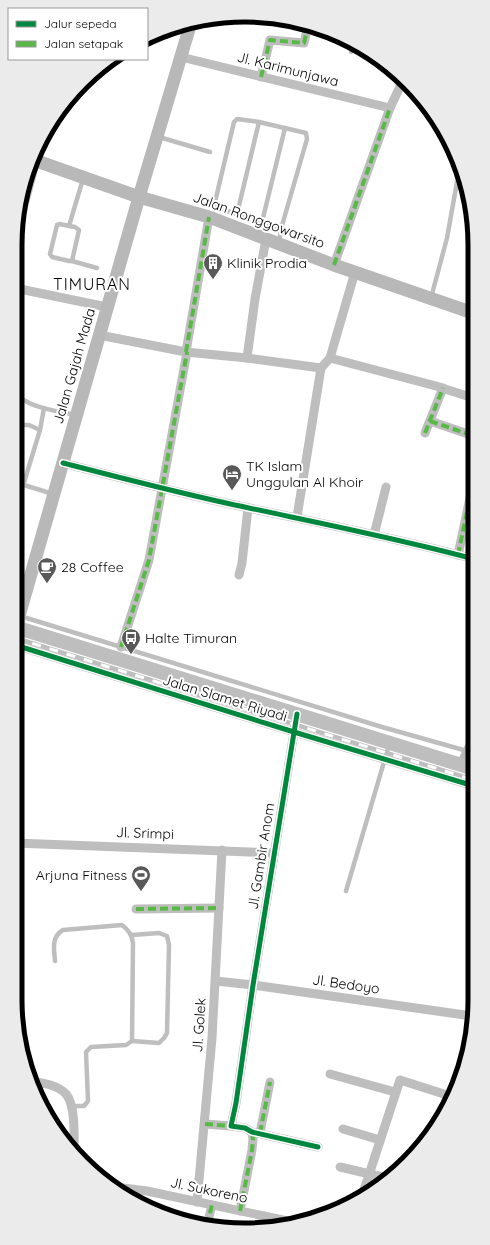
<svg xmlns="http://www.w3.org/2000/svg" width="490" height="1245" viewBox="0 0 490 1245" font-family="Quicksand,sans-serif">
	<rect width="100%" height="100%" fill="#fff"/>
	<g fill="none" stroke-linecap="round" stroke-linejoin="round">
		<!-- service -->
		<g stroke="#bebebe" stroke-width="4.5">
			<path d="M351 52 354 44"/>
			<path d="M159 137 210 152"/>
			<path d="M237 214 259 122"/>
			<path d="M262 222 285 128"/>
			<path d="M69 226 75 227 79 230 72 261H69L52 257 50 254 57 225 60 224 69 226 83 179"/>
			<path d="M279 242 281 229 219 208 215 202 234 122 237 119 259 122 306 133 307 139 281 229"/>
			<path d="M72 261 97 268"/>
			<path d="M431 298 447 238 457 182 461 172"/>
			<path d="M15 392C24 407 60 412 76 415"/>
			<path d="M20 429 23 425H29L40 430"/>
			<path d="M24 485 53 494"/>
			<path d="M15 512 40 430 44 408"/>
			<path d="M20 616 382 727 467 751"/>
			<path d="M346 891 389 745"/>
			<path d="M132 935 159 933 167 936 169 945 167 1033 164 1038 159 1043 132 1041"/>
			<path d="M55 961C54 949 51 937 63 930L122 925C129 930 132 935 133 943L132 1041 126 1045 91 1047 86 1052 88 1101 84 1106H72"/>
		</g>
		<!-- minor -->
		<g stroke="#bebebe" stroke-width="9">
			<path d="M181 57 390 108"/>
			<path d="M261 77 270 40 304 43 308 26"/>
			<path d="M18 227 36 160"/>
			<path d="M334 265 390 108 403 80"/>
			<path d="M15 288 107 307"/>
			<path d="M99 335 186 352 247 358 321 368 330 358 436 386 473 398"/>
			<path d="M186 352 209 217"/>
			<path d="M247 358 255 299 266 239"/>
			<path d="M330 358 355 272"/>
			<path d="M430 421 474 436"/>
			<path d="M425 433 443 388"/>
			<path d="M63 463C125 479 186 495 249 508 324 524 400 539 474 559"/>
			<path d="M297 517 321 368"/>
			<path d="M374 535 386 487"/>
			<path d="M458 555 471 493V476L474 464"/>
			<path d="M239 575 242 563 248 508"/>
			<path d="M15 645 294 732 474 786"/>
			<path d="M121 647 149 560 187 352"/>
			<path d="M297 714 253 985 236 1103 231 1126 245 1128 252 1132 318 1147"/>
			<path d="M15 843 274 853"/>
			<path d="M136 909 219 908"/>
			<path d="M216 981 253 985 472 1016"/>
			<path d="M330 1074 395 1092"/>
			<path d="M31 1081C43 1083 58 1085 66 1094 76 1106 74 1138 74 1153"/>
			<path d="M205 1124 231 1126"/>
			<path d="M343 1129 380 1140"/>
			<path d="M260 1133 270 1082"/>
			<path d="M340 1167 387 1178"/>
			<path d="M115 1187 147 1191 297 1223"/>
			<path d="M362 1196 400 1080 447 1095 449 1100"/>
			<path d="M197 1202 212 1038 222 850"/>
			<path d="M240 1211 252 1150 253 1139 252 1132"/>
			<path d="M207 1225 212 1205"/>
		</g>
		<!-- secondary -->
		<g stroke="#b8b8b8" stroke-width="13">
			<path d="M34 160 139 197 209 217 334 265 473 313"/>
			<path d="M15 637 19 616 139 197 190 26"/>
			<path d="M463 765 474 741"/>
		</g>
		<!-- primary -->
		<path stroke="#bebebe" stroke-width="14" d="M15 627 474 769"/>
		<defs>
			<path id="rail" d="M15 638 474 780"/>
		</defs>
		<!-- rail casing -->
		<use href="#rail" stroke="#bebebe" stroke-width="4.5"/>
		<!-- rail -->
		<use href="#rail" stroke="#fff" stroke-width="3" stroke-dasharray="9" stroke-linecap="butt"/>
		<!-- quiet -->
		<g stroke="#58b947" stroke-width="4" stroke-dasharray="8 4" stroke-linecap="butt">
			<path d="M261 77 270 40 304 43 308 26"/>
			<path d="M334 265 390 108"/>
			<path d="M186 352 209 217"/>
			<path d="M430 421 474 436"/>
			<path d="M425 433 443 388"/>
			<path d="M458 555 471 493V476L474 464"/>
			<path d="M121 647 149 560 187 352"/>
			<path d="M136 909 219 908"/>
			<path d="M205 1124 231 1126"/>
			<path d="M260 1133 270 1082"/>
			<path d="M240 1211 252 1150 253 1139 252 1132"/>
			<path d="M207 1225 212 1205"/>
		</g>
		<defs>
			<g id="cycleway">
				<path d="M63 463C125 479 186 495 249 508 324 524 400 539 474 559"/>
				<path d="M15 645 294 732 474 786"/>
				<path d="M297 714 253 985 236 1103 231 1126 245 1128 252 1132 318 1147"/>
			</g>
		</defs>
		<!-- cycleway casing -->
		<use href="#cycleway" stroke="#fff" stroke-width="8"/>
		<!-- cycleway -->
		<use href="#cycleway" stroke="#00873e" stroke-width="5"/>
	</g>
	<!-- icons -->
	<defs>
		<symbol id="building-pin" viewBox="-11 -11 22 30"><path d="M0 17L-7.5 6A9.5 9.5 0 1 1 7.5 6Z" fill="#595959" stroke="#fff"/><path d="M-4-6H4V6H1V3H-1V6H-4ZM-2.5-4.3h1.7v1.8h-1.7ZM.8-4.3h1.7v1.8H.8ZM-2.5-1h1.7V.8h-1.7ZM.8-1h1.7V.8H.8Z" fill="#fff"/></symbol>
		<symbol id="hotel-pin" viewBox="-11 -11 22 30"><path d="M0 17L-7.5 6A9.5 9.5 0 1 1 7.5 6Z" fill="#595959" stroke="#fff"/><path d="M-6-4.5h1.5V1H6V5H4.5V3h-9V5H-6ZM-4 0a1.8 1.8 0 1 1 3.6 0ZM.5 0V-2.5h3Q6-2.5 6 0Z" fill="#fff"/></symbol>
		<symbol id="cafe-pin" viewBox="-11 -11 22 30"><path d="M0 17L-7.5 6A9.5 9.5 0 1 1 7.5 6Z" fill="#595959" stroke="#fff"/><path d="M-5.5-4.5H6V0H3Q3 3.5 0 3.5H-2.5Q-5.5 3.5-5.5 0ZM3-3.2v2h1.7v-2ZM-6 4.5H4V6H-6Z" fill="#fff"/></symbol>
		<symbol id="bus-pin" viewBox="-11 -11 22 30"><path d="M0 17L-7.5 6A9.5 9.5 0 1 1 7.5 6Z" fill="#595959" stroke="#fff"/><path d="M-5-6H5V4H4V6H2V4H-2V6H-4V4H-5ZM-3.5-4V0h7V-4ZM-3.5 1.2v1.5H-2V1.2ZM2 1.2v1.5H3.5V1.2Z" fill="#fff"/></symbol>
		<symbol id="stadium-pin" viewBox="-11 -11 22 30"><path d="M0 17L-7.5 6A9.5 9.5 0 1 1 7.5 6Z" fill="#595959" stroke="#fff"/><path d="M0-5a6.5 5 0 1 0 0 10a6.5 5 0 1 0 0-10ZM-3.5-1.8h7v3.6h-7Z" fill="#fff"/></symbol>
	</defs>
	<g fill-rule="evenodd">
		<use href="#building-pin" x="202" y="252" width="22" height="30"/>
		<use href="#hotel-pin" x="221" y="463" width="22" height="30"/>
		<use href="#cafe-pin" x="36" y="556" width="22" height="30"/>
		<use href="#bus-pin" x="120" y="627" width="22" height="30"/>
		<use href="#stadium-pin" x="130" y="864" width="22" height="30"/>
	</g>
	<g text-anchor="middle" stroke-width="4" stroke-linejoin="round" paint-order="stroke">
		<!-- street labels -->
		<g font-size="14" fill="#000" stroke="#fff">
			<text transform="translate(288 69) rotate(14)" y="5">Jl. Karimunjawa</text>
			<text transform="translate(259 220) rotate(20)" y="5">Jalan Ronggowarsito</text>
			<text transform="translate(74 366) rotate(-74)" y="5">Jalan Gajah Mada</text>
			<text transform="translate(225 698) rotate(17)" y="5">Jalan Slamet Riyadi</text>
			<text transform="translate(145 833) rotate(2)" y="5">Jl. Srimpi</text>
			<text transform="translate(261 856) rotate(-81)" y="5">Jl. Gambir Anom</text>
			<text transform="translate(346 984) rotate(8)" y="5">Jl. Bedoyo</text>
			<text transform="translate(199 1025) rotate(-86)" y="5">Jl. Golek</text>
			<text transform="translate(209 1190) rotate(12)" y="5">Jl. Sukoreno</text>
		</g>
		<!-- poi labels -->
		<g font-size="14" fill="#000" stroke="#fff" text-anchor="start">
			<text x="227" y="268">Klinik Prodia</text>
			<text x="246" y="471">TK Islam<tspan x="246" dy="16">Unggulan Al Khoir</tspan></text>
			<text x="61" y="572">28 Coffee</text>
			<text x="145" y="643">Halte Timuran</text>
			<text x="127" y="880" text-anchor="end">Arjuna Fitness</text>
		</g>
		<!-- quarter labels -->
		<g font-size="16" letter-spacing="1" fill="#000" stroke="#fff">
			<text x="92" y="290">TIMURAN</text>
		</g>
	</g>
	<!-- crop -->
	<path d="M0 0H490V1245H0ZM245 22H245A223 223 0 0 1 468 245V1000A223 223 0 0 1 245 1223H245A223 223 0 0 1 22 1000V245A223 223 0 0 1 245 22Z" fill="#ebebeb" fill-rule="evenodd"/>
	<path fill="none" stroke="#000" stroke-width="5" d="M245 22H245A223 223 0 0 1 468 245V1000A223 223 0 0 1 245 1223H245A223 223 0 0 1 22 1000V245A223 223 0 0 1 245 22Z"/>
	<!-- legend -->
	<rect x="8" y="8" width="140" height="52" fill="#ffffff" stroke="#999999"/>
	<rect x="16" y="21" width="20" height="6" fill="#00873e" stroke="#999999"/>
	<text x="44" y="28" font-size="12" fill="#000000">Jalur sepeda</text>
	<rect x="16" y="41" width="20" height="6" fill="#58b947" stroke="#999999"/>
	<text x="44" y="48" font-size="12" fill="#000000">Jalan setapak</text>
</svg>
